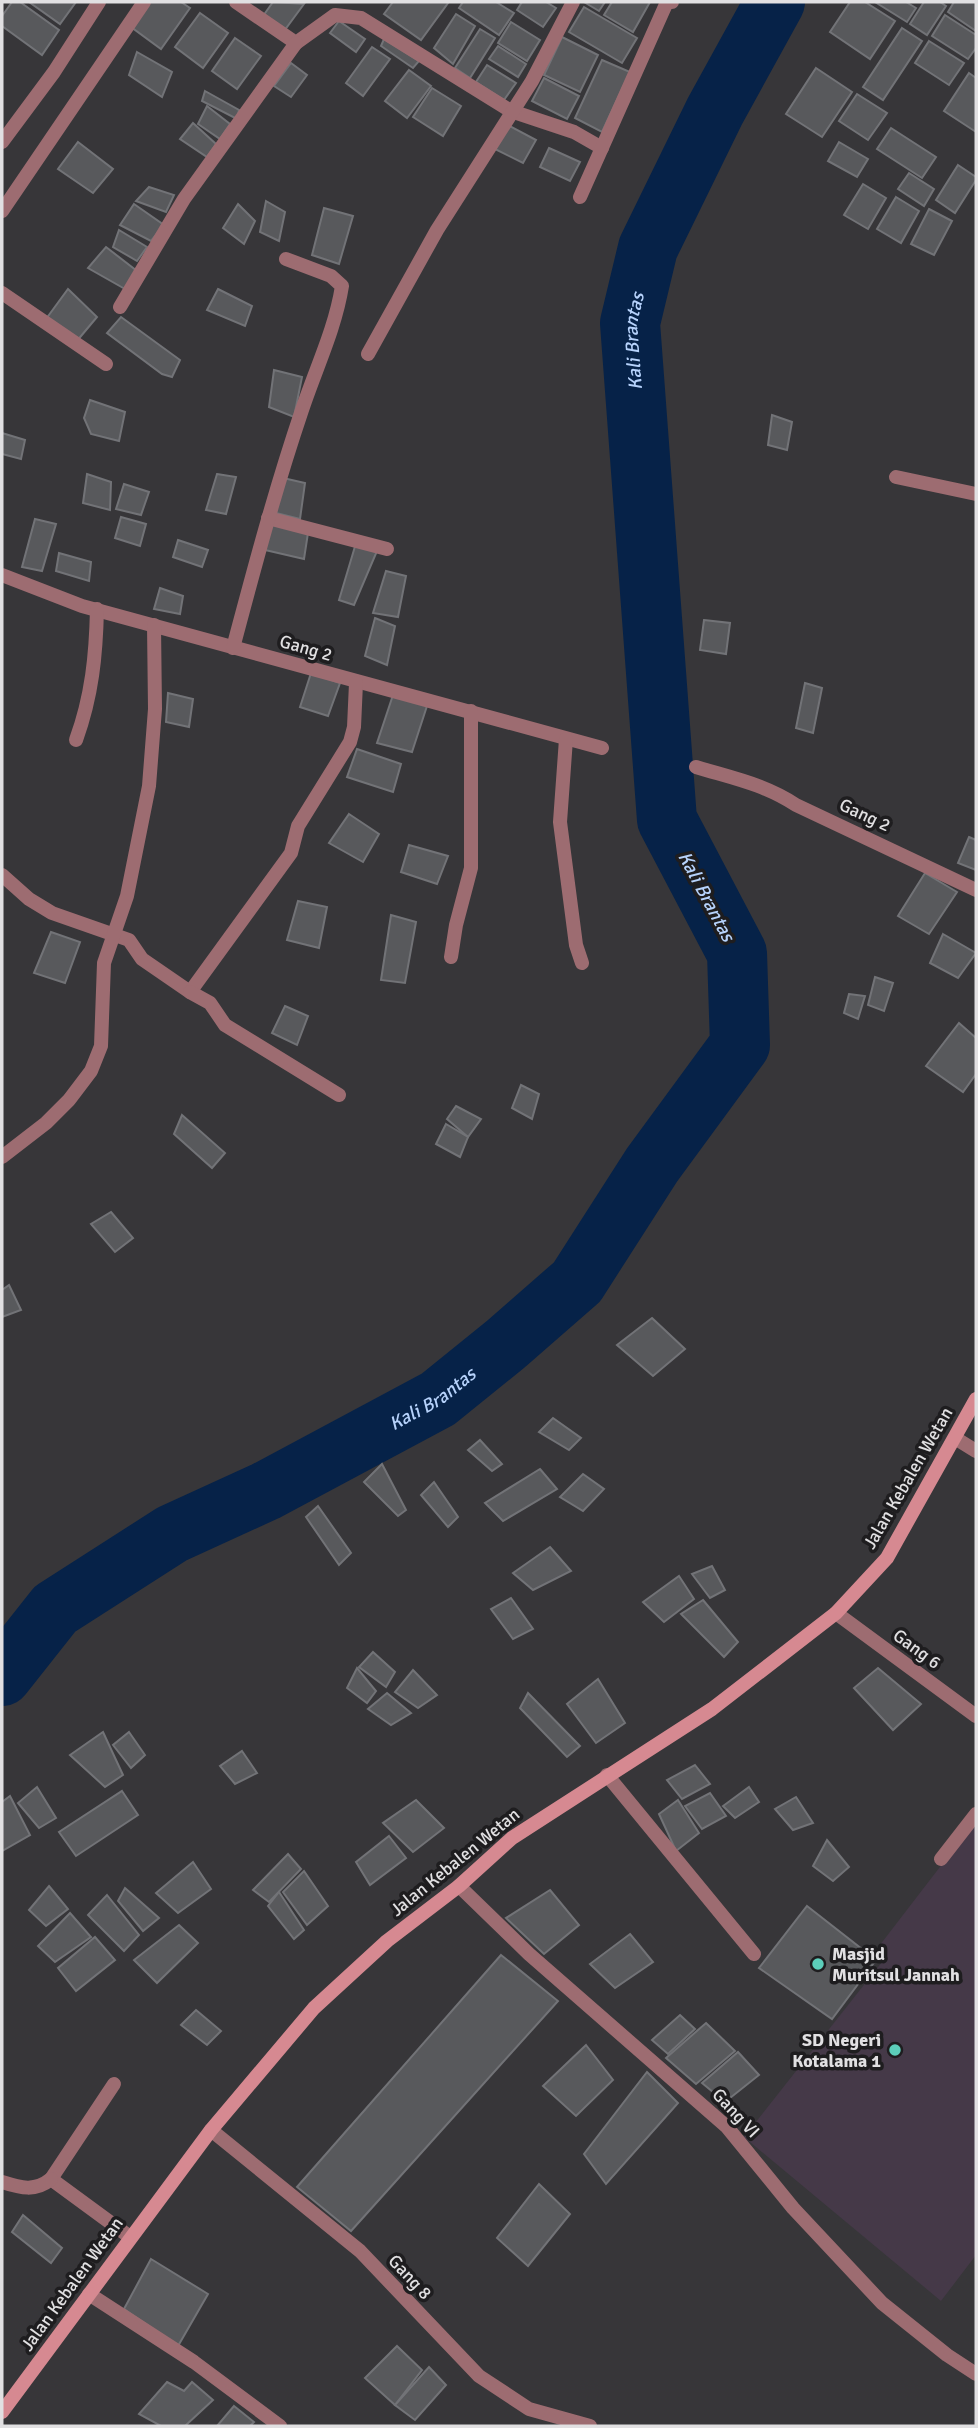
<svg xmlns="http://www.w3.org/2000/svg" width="978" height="2428" viewBox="0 0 978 2428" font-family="Signika,sans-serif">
	<rect width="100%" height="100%" fill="#373639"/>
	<!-- education -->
	<path fill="#453948" d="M976 1820V2255L941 2301 744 2137 882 1962 873 1954Z"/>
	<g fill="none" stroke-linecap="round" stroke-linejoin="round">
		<!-- river -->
		<path stroke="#062248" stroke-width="60" id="s1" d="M2 1676 55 1609 172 1534 266 1491 438 1399 506 1344 577 1282 652 1165 740 1045 737 953 667 820 630 323 648 248 715 111 775 2"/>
	</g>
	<!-- building -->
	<g fill="#58595c" stroke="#727377" stroke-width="2">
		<path d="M12 2H20L59 30 42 55 2 26V16Z"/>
		<path d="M29 2H76L60 24Z"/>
		<path d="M150 2H181L190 8 161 49 131 27Z"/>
		<path d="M273 2 304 4 284 31 263 16Z"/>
		<path d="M393 2H447L448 3 421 40 384 14Z"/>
		<path d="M463 2H496L514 13 499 35 459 8Z"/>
		<path d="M522 2H546L556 8 543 27 517 10Z"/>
		<path d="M584 2H605L599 11Z"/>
		<path d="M612 2H650L633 32 604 15Z"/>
		<path d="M850 2H865L895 21 870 59 830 32Z"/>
		<path d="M875 2H906L916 8 907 22Z"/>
		<path d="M924 2H940L946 6 927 35 910 24Z"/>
		<path d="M954 2H976V31L948 12Z"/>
		<path d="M584 7 637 38 622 63 569 32Z"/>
		<path d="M200 13 228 33 203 68 175 47Z"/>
		<path d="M456 14 475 26 453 64 434 48Z"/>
		<path d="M945 15 976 35V48L968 59 932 36Z"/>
		<path d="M339 21 365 39 356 52 330 33Z"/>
		<path d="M511 22 540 40 527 61 498 43Z"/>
		<path d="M902 28 922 41 883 100 863 87Z"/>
		<path d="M480 29 495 38 470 78 455 68Z"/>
		<path d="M562 37 598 55 580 92 544 75Z"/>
		<path d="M235 38 261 56 237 89 212 71Z"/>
		<path d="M384 39 419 61 413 68 381 46Z"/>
		<path d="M929 41 964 63 949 85 915 63Z"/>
		<path d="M498 46 526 64 518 77 489 59Z"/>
		<path d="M372 47 390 59 363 96 346 83Z"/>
		<path d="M137 52 172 72 162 97 129 75Z"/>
		<path d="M602 60 630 72 602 132 575 118Z"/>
		<path d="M291 63 307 75 291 97 274 86Z"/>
		<path d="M487 65 516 83 504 100 476 82Z"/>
		<path d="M816 68 852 92 822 137 786 114Z"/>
		<path d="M409 70 431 86 407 118 385 101Z"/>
		<path d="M969 73 976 78V132L944 111Z"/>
		<path d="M544 78 579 96 567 119 532 101Z"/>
		<path d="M432 88 461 106 443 136 413 117Z"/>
		<path d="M205 91 239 110 237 119 202 101Z"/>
		<path d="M857 94 887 113 868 140 839 121Z"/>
		<path d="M207 106 230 124 220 139 198 124Z"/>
		<path d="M193 123 216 144 207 157 180 139Z"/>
		<path d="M506 124 536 140 523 163 491 147Z"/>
		<path d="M891 128 936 157 922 178 877 149Z"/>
		<path d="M78 142 113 169 93 193 58 169Z"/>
		<path d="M839 142 868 159 857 177 828 161Z"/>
		<path d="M549 148 580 162 570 181 540 167Z"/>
		<path d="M958 165 976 177V180L955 213 936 200Z"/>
		<path d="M909 173 934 189 924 206 898 189Z"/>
		<path d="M863 184 886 198 868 229 844 215Z"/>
		<path d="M149 187 174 195 166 212 136 201Z"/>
		<path d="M896 197 919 211 901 243 877 229Z"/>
		<path d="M266 201 285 212 279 241 260 232Z"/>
		<path d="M134 204 164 225 151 241 120 225Z"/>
		<path d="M238 204 255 221 244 244 223 228Z"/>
		<path d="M324 208 353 216 339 264 312 255Z"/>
		<path d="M929 209 952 221 934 255 911 244Z"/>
		<path d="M119 230 147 247 137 261 113 247Z"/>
		<path d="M106 247 137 271 125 289 88 268Z"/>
		<path d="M68 289 97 317 76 342 46 319Z"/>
		<path d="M218 289 252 306 245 326 207 310Z"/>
		<path d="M121 317 180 360 172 377 162 374 107 333Z"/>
		<path d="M274 370 302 377 294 417 269 407Z"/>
		<path d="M90 400 125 412 119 441 91 434 84 418Z"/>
		<path d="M772 415 792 422 787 450 768 445Z"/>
		<path d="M2 433 25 440 21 459 2 454Z"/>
		<path d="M87 474 111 482 110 510 83 503Z"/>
		<path d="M217 474 236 477 226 514 206 510Z"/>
		<path d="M283 478 305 483 300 519 276 513Z"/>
		<path d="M124 484 149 492 141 515 116 509Z"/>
		<path d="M121 517 146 524 140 546 115 538Z"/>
		<path d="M35 519 56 524 42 571 22 567Z"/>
		<path d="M270 521 308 533 304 559 265 550Z"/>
		<path d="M178 540 208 550 202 567 173 557Z"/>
		<path d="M356 543 377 551 354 605 339 600Z"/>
		<path d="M59 553 91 562 89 581 56 571Z"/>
		<path d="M386 571 406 576 398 617 373 613Z"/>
		<path d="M160 588 183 596 180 614 154 609Z"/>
		<path d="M375 618 395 626 387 665 365 656Z"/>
		<path d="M704 620 730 623 726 654 700 650Z"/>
		<path d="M311 673 340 683 328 716 300 707Z"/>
		<path d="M805 683 822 688 813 733 796 728Z"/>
		<path d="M168 693 193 699 189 727 166 722Z"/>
		<path d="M393 695 427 706 412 752 377 743Z"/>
		<path d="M357 749 401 764 393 792 347 777Z"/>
		<path d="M349 814 379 834 363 862 329 843Z"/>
		<path d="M969 837 976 840V870L958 863Z"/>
		<path d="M409 845 448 856 437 884 401 872Z"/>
		<path d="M925 873 957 892 929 934 898 916Z"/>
		<path d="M298 901 327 907 319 948 287 940Z"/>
		<path d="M391 915 416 922 405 983 381 980Z"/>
		<path d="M51 932 80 942 65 983 34 973Z"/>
		<path d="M943 934 976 953 958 978 930 963Z"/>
		<path d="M875 977 893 983 884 1011 868 1005Z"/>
		<path d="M849 994 865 996 858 1019 844 1013Z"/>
		<path d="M285 1006 308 1016 297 1045 272 1033Z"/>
		<path d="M959 1023 976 1038V1074L963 1092 926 1066Z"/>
		<path d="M521 1085 539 1094 532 1119 512 1108Z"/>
		<path d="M456 1106 481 1119 468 1137 447 1119Z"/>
		<path d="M182 1115 225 1153 212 1168 174 1134Z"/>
		<path d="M446 1124 468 1137 460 1157 436 1144Z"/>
		<path d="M111 1212 133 1238 115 1252 91 1224Z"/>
		<path d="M9 1285 21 1310 2 1317V1290Z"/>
		<path d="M652 1318 685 1349 653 1376 617 1345Z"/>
		<path d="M553 1418 581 1438 569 1450 539 1432Z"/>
		<path d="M480 1440 502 1464 492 1471 468 1450Z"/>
		<path d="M382 1464 406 1510 398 1516 364 1482Z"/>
		<path d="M540 1469 557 1489 503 1521 485 1503Z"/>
		<path d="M583 1474 604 1489 583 1511 560 1497Z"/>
		<path d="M434 1482 458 1517 448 1527 421 1495Z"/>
		<path d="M318 1506 351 1553 339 1565 306 1517Z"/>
		<path d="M550 1547 571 1571 533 1590 513 1573Z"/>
		<path d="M712 1566 725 1590 710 1598 692 1574Z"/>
		<path d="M679 1576 694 1599 664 1622 643 1602Z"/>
		<path d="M511 1598 533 1629 513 1639 491 1609Z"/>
		<path d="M703 1600 738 1642 724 1657 681 1614Z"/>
		<path d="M373 1652 395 1672 386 1687 359 1667Z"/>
		<path d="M357 1668 376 1691 367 1703 347 1688Z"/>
		<path d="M878 1668 921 1704 893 1730 854 1688Z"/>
		<path d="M413 1670 437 1695 418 1708 395 1692Z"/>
		<path d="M598 1679 625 1723 596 1743 567 1704Z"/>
		<path d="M387 1693 411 1713 391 1725 368 1709Z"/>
		<path d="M528 1693 580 1746 567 1757 520 1708Z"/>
		<path d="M103 1732 123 1775 105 1787 70 1755Z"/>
		<path d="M129 1732 145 1755 131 1768 113 1745Z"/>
		<path d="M242 1751 257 1773 235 1784 220 1766Z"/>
		<path d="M695 1765 710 1784 682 1799 667 1780Z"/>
		<path d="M37 1787 56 1818 39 1828 18 1803Z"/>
		<path d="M749 1787 759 1802 735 1818 723 1806Z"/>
		<path d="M122 1791 138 1815 76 1856 59 1832Z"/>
		<path d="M710 1793 726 1816 702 1829 685 1806Z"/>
		<path d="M10 1796 30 1835 2 1851V1802Z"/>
		<path d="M796 1797 813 1823 793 1830 775 1809Z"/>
		<path d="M416 1800 444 1828 413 1852 383 1823Z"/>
		<path d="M678 1800 699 1833 676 1851 659 1814Z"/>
		<path d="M389 1836 406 1858 370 1885 356 1862Z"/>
		<path d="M827 1840 849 1867 833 1881 813 1866Z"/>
		<path d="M288 1854 301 1869 269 1902 253 1890Z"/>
		<path d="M193 1862 211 1889 178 1913 156 1893Z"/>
		<path d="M304 1871 328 1906 307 1925 283 1892Z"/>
		<path d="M49 1886 68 1909 46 1926 29 1910Z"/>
		<path d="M125 1888 159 1918 143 1931 118 1901Z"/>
		<path d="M550 1890 579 1925 544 1954 506 1918Z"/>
		<path d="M279 1892 304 1930 294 1939 268 1906Z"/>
		<path d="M107 1895 139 1935 124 1951 88 1915Z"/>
		<path d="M807 1906 876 1960 832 2019 759 1968Z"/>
		<path d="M70 1913 91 1937 55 1962 38 1946Z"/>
		<path d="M179 1925 198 1943 157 1983 134 1960Z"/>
		<path d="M630 1934 653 1962 615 1988 590 1964Z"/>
		<path d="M95 1937 115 1960 76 1991 58 1968Z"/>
		<path d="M501 1955 558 2001 351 2231 297 2187Z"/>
		<path d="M196 2010 221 2031 207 2045 181 2025Z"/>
		<path d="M680 2015 695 2029 668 2054 652 2040Z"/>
		<path d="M706 2023 735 2051 696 2084 666 2058Z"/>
		<path d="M586 2045 613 2080 576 2116 543 2086Z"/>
		<path d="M738 2052 759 2075 725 2102 702 2083Z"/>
		<path d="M647 2072 678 2103 606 2184 584 2154Z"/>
		<path d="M539 2184 570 2214 528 2266 497 2238Z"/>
		<path d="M23 2215 62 2248 51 2263 12 2232Z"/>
		<path d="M151 2259 208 2294 178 2346 124 2309Z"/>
		<path d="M397 2346 422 2370 395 2405 365 2378Z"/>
		<path d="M429 2367 446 2385 415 2420 395 2405Z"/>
		<path d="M167 2382 184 2391 192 2382 213 2400 185 2426H161L139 2414Z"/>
		<path d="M234 2406 254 2422 250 2426H217Z"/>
	</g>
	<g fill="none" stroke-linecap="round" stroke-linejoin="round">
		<!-- minor -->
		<g stroke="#9d6c71" stroke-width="14">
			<path d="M236 2 296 43 335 15 361 18 511 111 574 132 602 148"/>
			<path d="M2 142 54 72 99 2"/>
			<path d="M580 197 667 2H672"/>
			<path d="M2 211 144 2"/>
			<path d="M2 293 106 364"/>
			<path d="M120 307 184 199 296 43"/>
			<path d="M368 354 437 230 532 81 573 2"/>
			<path d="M896 477 976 494"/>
			<path d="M268 518 387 549"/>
			<path d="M2 575 82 606 602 748"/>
			<path d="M233 648C254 569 275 490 301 413 315 370 335 330 342 286L331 276 286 259"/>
			<path d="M566 739 560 822 576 945 582 963"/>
			<path d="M76 740C92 696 96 655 97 609"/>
			<path d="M696 767C732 778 764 784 796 805L976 890"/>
			<path d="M2 875 29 899 52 913 129 940 142 959 190 992 291 853 298 826 350 742 354 727 356 683"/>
			<path d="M451 957 456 925 471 868V711"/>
			<path d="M190 992 210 1003 225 1025 339 1095"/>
			<path d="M2 1157 46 1123 69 1100 91 1071 101 1046 104 963 127 896 149 786 155 709 154 625"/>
			<path d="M955 1438 976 1451"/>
			<path d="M836 1613 976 1716"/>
			<path d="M607 1775 754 1954"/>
			<path d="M941 1859 976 1814"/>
			<path d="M459 1886 529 1954 727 2127 793 2208 882 2303 947 2355 976 2374"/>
			<path d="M114 2084 51 2179 130 2237"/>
			<path d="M211 2130 360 2251 479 2376 529 2409 590 2426"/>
			<path d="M2 2182C21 2188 35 2192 51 2179"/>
			<path d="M89 2294 194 2362 280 2426"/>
		</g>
		<!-- secondary -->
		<path stroke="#d68991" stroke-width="14" d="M2 2412 211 2130 314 2008 387 1941 459 1886 512 1838 712 1709 836 1613 887 1558 976 1399"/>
	</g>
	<!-- markers -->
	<g fill="#5cceba" stroke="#1e1d1f" stroke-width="2.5">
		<circle cx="818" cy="1964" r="7"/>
		<circle cx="895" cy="2050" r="7"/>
	</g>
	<g text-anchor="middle" stroke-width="7" stroke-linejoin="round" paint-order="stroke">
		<!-- street labels -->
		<g font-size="18" fill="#e1e0e2" stroke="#1e1d1f">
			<text transform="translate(306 648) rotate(16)" y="6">Gang 2</text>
			<text transform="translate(865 815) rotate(25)" y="6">Gang 2</text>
			<text transform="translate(908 1478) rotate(-60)" y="6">Jalan Kebalen Wetan</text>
			<text transform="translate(917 1649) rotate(36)" y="6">Gang 6</text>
			<text transform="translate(455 1862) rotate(-39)" y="6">Jalan Kebalen Wetan</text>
			<text transform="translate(736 2113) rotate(47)" y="6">Gang VI</text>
			<text transform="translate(410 2277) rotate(47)" y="6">Gang 8</text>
			<text transform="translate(72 2284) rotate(-54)" y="6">Jalan Kebalen Wetan</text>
		</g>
		<!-- poi labels -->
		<g font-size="18" font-weight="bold" fill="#e1e0e2" stroke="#1e1d1f" text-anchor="start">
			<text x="832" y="1960">Masjid<tspan x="832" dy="21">Muritsul Jannah</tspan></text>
			<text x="881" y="2046" text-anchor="end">SD Negeri<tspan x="881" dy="21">Kotalama 1</tspan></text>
		</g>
		<!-- water labels -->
		<g font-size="19" font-style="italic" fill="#b6d2fb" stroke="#1e1d1f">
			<text dy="7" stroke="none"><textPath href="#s1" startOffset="1715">Kali Brantas</textPath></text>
			<text transform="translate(707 896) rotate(62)" y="7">Kali Brantas</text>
			<text dy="7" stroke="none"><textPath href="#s1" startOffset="518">Kali Brantas</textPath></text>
		</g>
	</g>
	<!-- border -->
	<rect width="978" height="2428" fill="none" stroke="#e1e0e2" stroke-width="7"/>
</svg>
